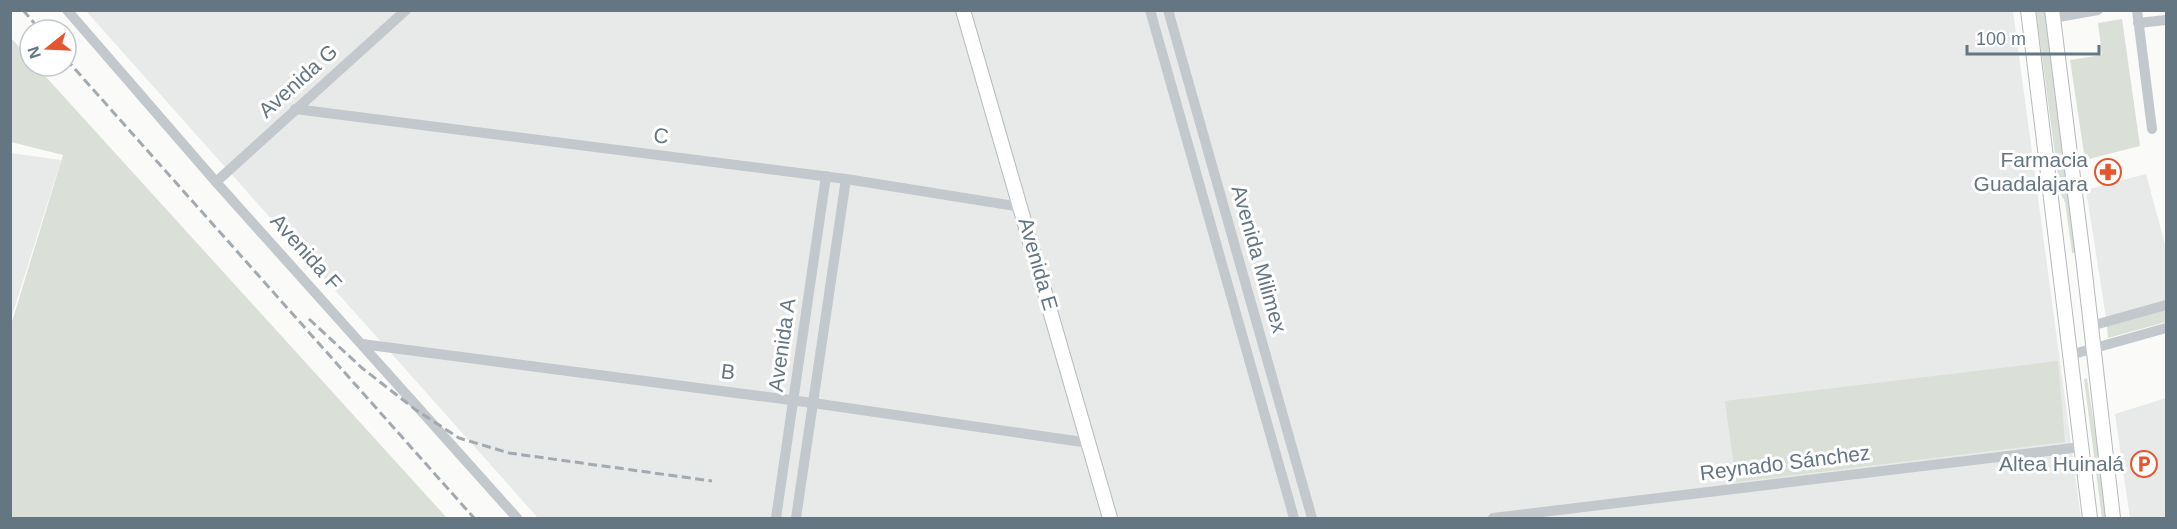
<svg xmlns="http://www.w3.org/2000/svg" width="2177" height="529" viewBox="0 0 2177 529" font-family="Helvetica,sans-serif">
	<rect width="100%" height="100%" fill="#fafaf8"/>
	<!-- built -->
	<g fill="#e8e9e9">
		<path d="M86 11H957L1102 518H538Z"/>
		<path d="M968 11H2013L2081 518H1116Z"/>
		<path d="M11 153 61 160 11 319 10 153Z"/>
		<path d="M2146 174 2166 248V302L2106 318 2086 190Z"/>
		<path d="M2166 398V518H2130L2115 414Z"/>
	</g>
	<!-- green -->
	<g fill="#dadfd7">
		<path d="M2036 11H2045L2076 253H2072L2065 202 2060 192Z"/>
		<path d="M2122 19 2140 146 2085 160 2070 60 2102 55 2098 23Z"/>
		<path d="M11 38 30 59V66H36L447 518H11V325L63 155 11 142Z"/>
		<path d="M2166 309V322L2108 338 2107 326Z"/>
		<path d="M2058 361 2065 442 1736 482 1725 401Z"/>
		<path d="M2087 378 2095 431 2101 450 2110 518H2102L2084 379Z"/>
	</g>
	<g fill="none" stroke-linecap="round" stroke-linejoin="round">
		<defs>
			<g id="major">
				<path d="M963 10 1110 518"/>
				<path d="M2028 10 2090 518"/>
				<path d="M2052 10 2084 265 2113 518"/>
			</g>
		</defs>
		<!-- major casing -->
		<use href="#major" stroke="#b5babe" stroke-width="16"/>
		<!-- minor -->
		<g stroke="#c3c8cc" stroke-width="10">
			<path d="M67 10 216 182 517 518"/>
			<path d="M1150 10 1294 518"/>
			<path d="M1168 10 1312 518"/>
			<path d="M2137 10 2152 129"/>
			<path d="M2053 18 2098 10"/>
			<path d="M2138 23 2166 20"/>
			<path d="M295 109 846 179 1021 207"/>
			<path d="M216 182 406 10"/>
			<path d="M2091 326 2166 305"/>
			<path d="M362 344 813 403 1089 443"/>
			<path d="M2070 355 2166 328"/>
			<path d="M776 518 826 176"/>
			<path d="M796 518 846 179"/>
			<path d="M1493 518 2081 447"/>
		</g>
		<!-- major -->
		<use href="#major" stroke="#fff" stroke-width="14"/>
		<!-- rail -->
		<g stroke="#a2aab0" stroke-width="3" stroke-dasharray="9 4.5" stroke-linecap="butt">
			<path d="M23 10 40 30"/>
			<path d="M66 59 474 518"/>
			<path d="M309 319 362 368 416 410 459 438 509 453 712 481"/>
		</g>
	</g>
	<!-- icons -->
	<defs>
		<symbol id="pharmacy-ring" viewBox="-11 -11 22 22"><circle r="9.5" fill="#fff" stroke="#e4572e" stroke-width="1.5"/><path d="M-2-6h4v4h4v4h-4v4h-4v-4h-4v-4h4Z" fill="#e4572e"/></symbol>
		<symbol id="parking-ring" viewBox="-11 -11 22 22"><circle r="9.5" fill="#fff" stroke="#e4572e" stroke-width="1.5"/><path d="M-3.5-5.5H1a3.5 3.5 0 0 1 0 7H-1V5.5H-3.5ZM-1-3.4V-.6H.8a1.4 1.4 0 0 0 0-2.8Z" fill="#e4572e"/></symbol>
	</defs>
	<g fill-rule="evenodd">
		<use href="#pharmacy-ring" x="2093" y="157" width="30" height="30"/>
		<use href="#parking-ring" x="2129" y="449" width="30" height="30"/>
	</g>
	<g text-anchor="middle" stroke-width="6" stroke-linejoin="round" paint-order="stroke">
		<!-- street labels -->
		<g font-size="21" fill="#657683" stroke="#fff">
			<text transform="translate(298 81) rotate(-42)" y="7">Avenida G</text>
			<text transform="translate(661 136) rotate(7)" y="7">C</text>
			<text transform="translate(306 252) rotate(48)" y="7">Avenida F</text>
			<text transform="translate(1259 259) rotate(74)" y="7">Avenida Milimex</text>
			<text transform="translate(1038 264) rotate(74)" y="7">Avenida E</text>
			<text transform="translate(782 345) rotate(-82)" y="7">Avenida A</text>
			<text transform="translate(728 372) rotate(7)" y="7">B</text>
			<text transform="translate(1785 463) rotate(-7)" y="7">Reynado Sánchez</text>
		</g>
		<!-- poi labels -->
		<g font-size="21" fill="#657683" stroke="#fff" text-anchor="end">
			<text x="2088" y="167">Farmacia<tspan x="2088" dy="24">Guadalajara</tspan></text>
			<text x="2124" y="471">Altea Huinalá</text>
		</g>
	</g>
	<!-- border -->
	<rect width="2177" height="529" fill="none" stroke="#657683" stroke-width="24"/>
	<!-- north arrow -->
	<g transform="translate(48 48) rotate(252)"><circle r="28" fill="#ffffff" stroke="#c1c8cd" stroke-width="1.5"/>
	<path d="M0-4.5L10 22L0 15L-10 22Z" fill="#e4572e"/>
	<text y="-9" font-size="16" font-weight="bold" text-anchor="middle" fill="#657683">N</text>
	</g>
	<!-- scale -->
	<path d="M1967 45v9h132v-9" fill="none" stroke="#657683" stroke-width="3"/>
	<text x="1976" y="45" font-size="18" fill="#657683" stroke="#ffffff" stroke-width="4.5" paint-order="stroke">100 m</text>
</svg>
